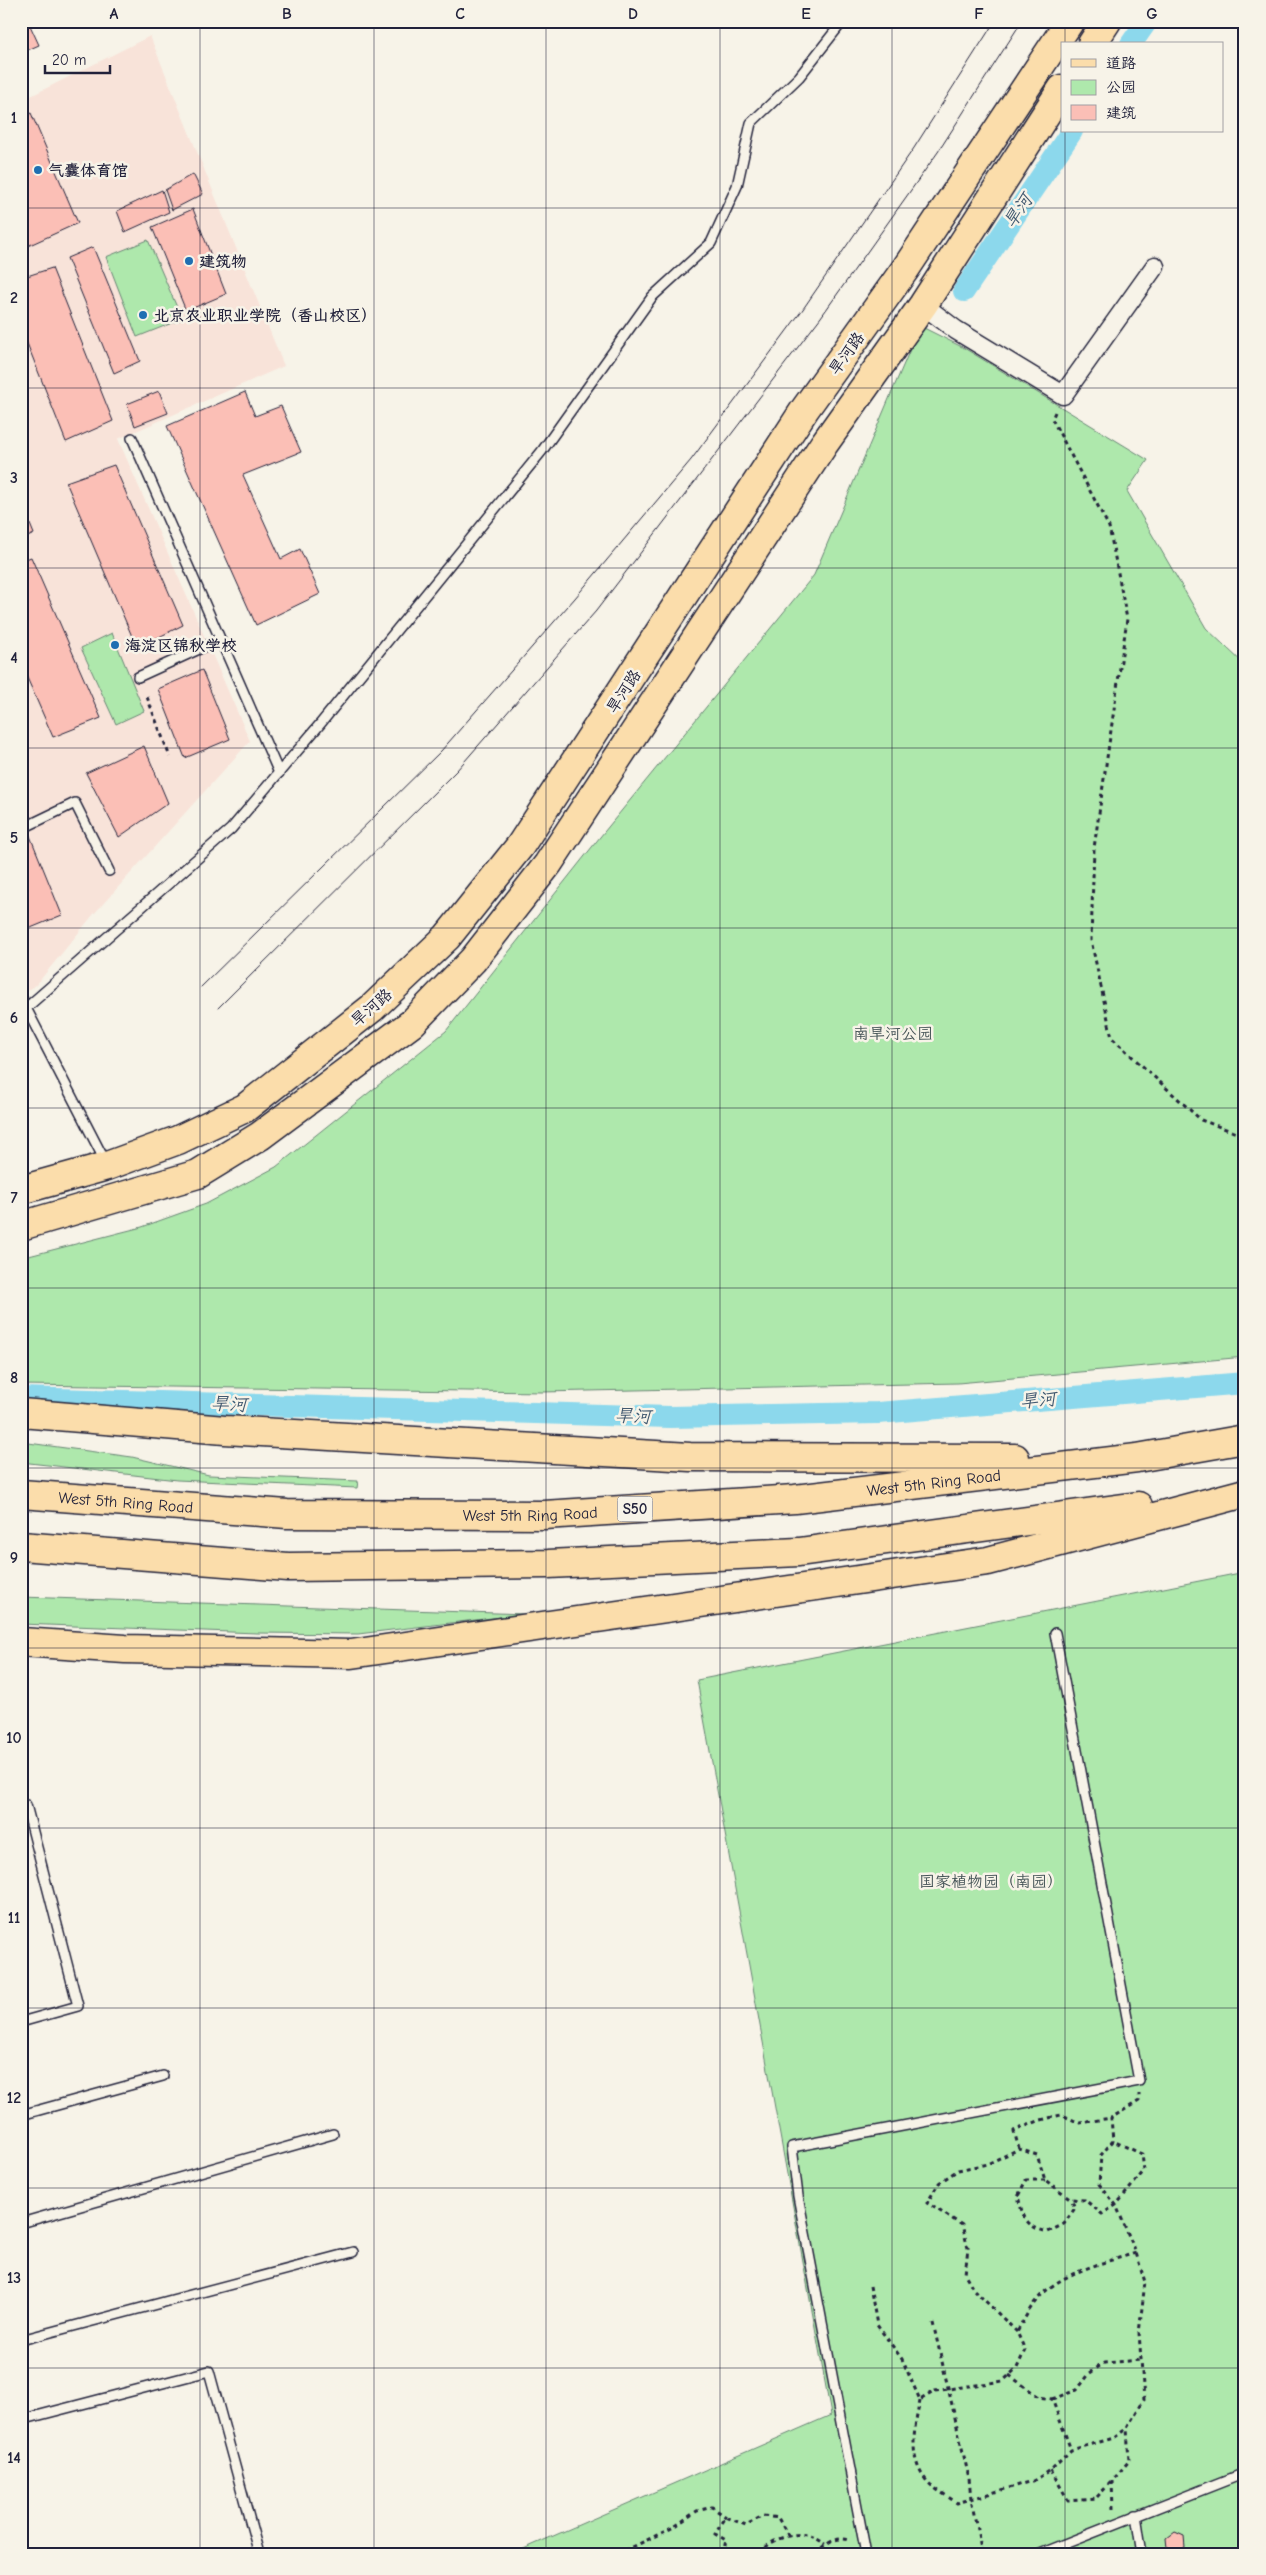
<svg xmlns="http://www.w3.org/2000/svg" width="1266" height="2575" viewBox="0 0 1266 2575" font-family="'Comic Neue','LXGW WenKai TC',sans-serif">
	<rect width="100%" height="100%" fill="#f7f3e8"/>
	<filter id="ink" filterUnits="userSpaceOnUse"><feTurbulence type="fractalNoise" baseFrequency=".02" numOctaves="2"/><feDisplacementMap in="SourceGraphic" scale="10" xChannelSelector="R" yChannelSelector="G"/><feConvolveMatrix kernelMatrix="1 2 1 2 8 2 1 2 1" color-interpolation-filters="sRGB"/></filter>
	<g filter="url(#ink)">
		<!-- built -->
		<path fill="#f8e3d9" d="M150 36 284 366 118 439 250 741 93 915 36 985 21 995V101Z"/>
		<!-- green -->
		<g fill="#aee8ac" stroke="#688574">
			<path d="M148 240 182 319 137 337 106 257Z"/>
			<path d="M920 326 964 348 1148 460 1127 491 1206 628 1245 665V1357L958 1383 542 1392 21 1385V1258L142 1227 206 1204 276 1167 446 1031 600 837 814 575Z"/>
			<path d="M112 633 144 711 116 724 81 648Z"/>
			<path d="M21 1442 132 1457 209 1475 358 1481 357 1488 177 1480 21 1462Z"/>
			<path d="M1245 1572V2554H512L831 2415 697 1680Z"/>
			<path d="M21 1597 526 1614 358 1634 257 1633 21 1624Z"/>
		</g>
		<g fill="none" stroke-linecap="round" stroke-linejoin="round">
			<!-- canal -->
			<g stroke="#8cd8ec" stroke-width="22">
				<path d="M1131 44 1147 21"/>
				<path d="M964 291 1072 131"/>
				<path d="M21 1398 670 1417 878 1413 1245 1383"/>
			</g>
		</g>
		<!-- building -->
		<g fill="#fbbfb6" stroke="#22223b">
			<path d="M21 21H28L39 45 21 53Z"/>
			<path d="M31 113 78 223 21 249V117Z"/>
			<path d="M193 174 203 194 172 210 165 190Z"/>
			<path d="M162 190 169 212 125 232 117 211Z"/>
			<path d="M193 209 226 294 186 311 152 227Z"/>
			<path d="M93 247 140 361 114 373 67 258Z"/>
			<path d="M52 268 113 421 66 442 21 328V278Z"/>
			<path d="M159 391 168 413 135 426 127 404Z"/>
			<path d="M245 392 255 416 281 406 301 452 243 475 281 559 300 549 320 594 256 625 167 426Z"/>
			<path d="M114 465 183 625 137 648 66 482Z"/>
			<path d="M21 502 34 534 21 540Z"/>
			<path d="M31 557 101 718 53 737 21 664V561Z"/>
			<path d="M202 670 230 739 185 758 158 689Z"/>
			<path d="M144 746 168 803 119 837 86 773Z"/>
			<path d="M28 831 62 915 21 932V834Z"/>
			<path d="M1175 2532 1184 2536 1185 2547 1175 2553 1168 2548 1167 2538Z"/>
		</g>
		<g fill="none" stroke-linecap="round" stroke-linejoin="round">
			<defs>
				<g id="service">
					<path d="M132 438 279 773"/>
					<path d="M138 677 219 640"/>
					<path d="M21 829 75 803 109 871"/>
					<path d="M21 997 26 1008"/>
					<path d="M106 1163 26 1008 231 829 321 723 542 451 652 297 711 243 737 186 751 123 799 77 843 21"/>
					<path d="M21 1806 26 1805 78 2006 21 2022"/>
					<path d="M21 2115 163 2076"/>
					<path d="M21 2223 333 2134"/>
					<path d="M21 2340 353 2252"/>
					<path d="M21 2420 209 2371 259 2554"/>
					<path d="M1136 2515 1142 2554"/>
					<path d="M866 2554 798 2196 792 2147 1139 2081 1055 1633"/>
					<path d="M1039 2554 1245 2473"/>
				</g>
				<path id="minor" d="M923 305 956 330 1063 395 1155 266"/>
				<g id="primary">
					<path d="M1092 44 1107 21"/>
					<path d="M21 1190 107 1166 178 1140 245 1108 372 1008 447 937 520 846 805 409 906 268 1070 21"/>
					<path d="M21 1226 198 1174 260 1136 412 1023 473 960 548 864 824 444 923 305 1062 89"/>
				</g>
				<g id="motorway">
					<path d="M21 1413 225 1430 690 1457 1015 1458"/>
					<path id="s1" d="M21 1494 287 1514 544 1515 795 1499 1137 1458 1245 1439"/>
					<path d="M21 1546 288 1567 548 1564 799 1552 1138 1506"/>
					<path d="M21 1642 125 1649 351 1654 988 1561 1245 1493"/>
				</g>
			</defs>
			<!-- service casing -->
			<use href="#service" stroke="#22223b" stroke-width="12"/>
			<!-- minor casing -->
			<use href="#minor" stroke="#22223b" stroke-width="21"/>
			<!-- primary casing -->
			<use href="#primary" stroke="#22223b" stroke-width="31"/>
			<!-- motorway casing -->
			<use href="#motorway" stroke="#22223b" stroke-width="31"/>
			<!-- path -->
			<g stroke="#22223b" stroke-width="3" stroke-dasharray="4 4" stroke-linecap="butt">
				<path d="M1055 412 1052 419 1109 527 1127 619 1094 848 1091 940 1112 1038 1201 1120 1245 1136"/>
				<path d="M147 697 170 757"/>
				<path d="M1019 2149 1014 2131 1041 2120 1061 2115 1080 2123 1111 2118"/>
				<path d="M1045 2180H1026L1018 2196C1023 2217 1025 2227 1048 2232L1064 2224 1075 2208 1071 2199"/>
				<path d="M870 2286 877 2325 902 2359 920 2400 935 2391 1003 2381 1017 2368 1025 2350 1017 2332C1023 2322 1028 2311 1035 2302 1058 2273 1102 2263 1136 2253"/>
				<path d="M933 2323 969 2478 971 2499 982 2554"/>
				<path d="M1017 2332 974 2290 965 2274 968 2248 962 2225 927 2203 939 2183 958 2170 987 2164 1019 2149 1037 2155 1045 2180 1071 2199 1085 2200 1102 2214 1116 2205 1144 2171 1142 2154 1113 2141"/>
				<path d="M1009 2375 1039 2397 1052 2399 1071 2450"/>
				<path d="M1052 2399 1077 2390 1090 2373 1104 2363 1141 2360"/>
				<path d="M920 2400C915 2426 907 2457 926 2480 933 2489 948 2496 957 2503L1033 2481 1051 2470 1071 2450 1114 2438 1127 2428"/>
				<path d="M1051 2470 1068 2500 1096 2498 1112 2481"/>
				<path d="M1113 2509 1112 2481 1129 2461 1127 2428 1144 2399 1139 2333 1145 2282 1136 2253 1116 2205 1099 2184 1101 2155 1113 2141 1111 2118 1139 2101V2094"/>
				<path d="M618 2554 674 2527 697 2511 712 2507 726 2517"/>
				<path d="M723 2554 726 2540 715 2534 726 2517 746 2525 763 2516 778 2518 788 2535"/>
				<path d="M761 2554C767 2540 793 2532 807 2535 813 2536 820 2541 826 2544"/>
				<path d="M817 2554C825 2544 836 2536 849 2540"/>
			</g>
			<!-- service -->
			<use href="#service" stroke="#f7f3e8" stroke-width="9"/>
			<!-- minor -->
			<use href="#minor" stroke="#f7f3e8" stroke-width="18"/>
			<!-- primary -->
			<use href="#primary" stroke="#fbddab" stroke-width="28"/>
			<!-- motorway -->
			<use href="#motorway" stroke="#fbddab" stroke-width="28"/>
			<!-- tram -->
			<g stroke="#22223b" stroke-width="1">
				<path d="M201 987 441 751 575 598 691 460 803 309 914 148 995 21"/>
				<path d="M218 1008 457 770 596 611 821 317 938 152 1022 21"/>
			</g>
		</g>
	</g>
	<!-- grid -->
	<path fill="none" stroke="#22223b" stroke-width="1" stroke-opacity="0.55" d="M200 21V2554M374 21V2554M546 21V2554M720 21V2554M892 21V2554M1065 21V44M1065 131V2554M21 208H1245M21 388H1245M21 568H1245M21 748H1245M21 928H1245M21 1108H1245M21 1288H1245M21 1468H1245M21 1648H1245M21 1828H1245M21 2008H1245M21 2188H1245M21 2368H1245"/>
	<!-- markers -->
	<g fill="#1f6fb2" stroke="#f7f3e8" stroke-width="2">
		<circle cx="38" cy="170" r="5"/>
		<circle cx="189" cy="261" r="5"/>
		<circle cx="143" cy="315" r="5"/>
		<circle cx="115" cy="645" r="5"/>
	</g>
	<g text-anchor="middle" stroke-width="5" stroke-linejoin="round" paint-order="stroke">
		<!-- shield labels -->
		<rect fill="#f7f3e8" stroke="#62616f" stroke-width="1" x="617.5" y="1496.5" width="35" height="25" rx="4"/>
		<g font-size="15" font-weight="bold" fill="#22223b">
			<text x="635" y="1514">S50</text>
		</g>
		<!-- poi labels -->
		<g font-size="16" font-weight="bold" fill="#22223b" stroke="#f7f3e8" text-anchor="start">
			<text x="48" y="176">气囊体育馆</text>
			<text x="199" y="267">建筑物</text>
			<text x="153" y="321">北京农业职业学院（香山校区）</text>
			<text x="125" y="651">海淀区锦秋学校</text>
		</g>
		<!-- street labels -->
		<g font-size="16" fill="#22223b" stroke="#f7f3e8">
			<text transform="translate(846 353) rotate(-54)" y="6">旱河路</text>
			<text transform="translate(623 691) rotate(-57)" y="6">旱河路</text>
			<text transform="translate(371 1007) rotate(-41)" y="6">旱河路</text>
			<text dy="6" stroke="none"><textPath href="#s1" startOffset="915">West 5th Ring Road</textPath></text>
			<text dy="6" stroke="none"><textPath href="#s1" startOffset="105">West 5th Ring Road</textPath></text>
			<text dy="6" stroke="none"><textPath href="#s1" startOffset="510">West 5th Ring Road</textPath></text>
		</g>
		<!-- park labels -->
		<g font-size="16" fill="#455457" stroke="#f7f3e8">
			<text x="893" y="1039">南旱河公园</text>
			<text x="991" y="1887">国家植物园（南园）</text>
		</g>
		<!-- water labels -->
		<g font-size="18" font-style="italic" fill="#425970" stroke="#f7f3e8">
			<text transform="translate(1018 211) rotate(-56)" y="6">旱河</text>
			<text transform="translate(1038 1400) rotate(-5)" y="6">旱河</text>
			<text transform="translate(229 1404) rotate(2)" y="6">旱河</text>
			<text transform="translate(633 1416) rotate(2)" y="6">旱河</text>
		</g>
	</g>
	<!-- margin -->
	<rect width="1266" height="2575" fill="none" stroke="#f7f3e8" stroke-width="55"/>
	<!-- legend -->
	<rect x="1061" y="42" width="162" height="90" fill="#f7f3e8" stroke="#a29fa3"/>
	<rect x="1071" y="59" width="25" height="8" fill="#fbddab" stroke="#a29fa3"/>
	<text x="1106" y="68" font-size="15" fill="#22223b">道路</text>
	<rect x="1071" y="80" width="25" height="15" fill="#aee8ac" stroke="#a29fa3"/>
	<text x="1106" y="92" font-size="15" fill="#22223b">公园</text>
	<rect x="1071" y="105" width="25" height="15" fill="#fbbfb6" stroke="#a29fa3"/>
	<text x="1106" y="118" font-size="15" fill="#22223b">建筑</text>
	<!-- scale -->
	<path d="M45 65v8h65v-8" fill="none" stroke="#22223b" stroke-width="2.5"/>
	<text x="52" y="65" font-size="15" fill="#22223b" stroke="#f7f3e8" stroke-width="4" paint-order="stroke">20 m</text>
	<rect x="28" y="28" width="1210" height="2520" fill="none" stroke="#22223b" stroke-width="2"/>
	<g font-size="16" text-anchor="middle" font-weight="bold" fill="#22223b">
		<text x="114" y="19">A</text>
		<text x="287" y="19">B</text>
		<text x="460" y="19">C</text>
		<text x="633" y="19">D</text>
		<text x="806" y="19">E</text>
		<text x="979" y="19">F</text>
		<text x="1152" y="19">G</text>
		<text x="14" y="123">1</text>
		<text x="14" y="303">2</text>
		<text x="14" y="483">3</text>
		<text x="14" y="663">4</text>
		<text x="14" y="843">5</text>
		<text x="14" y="1023">6</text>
		<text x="14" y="1203">7</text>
		<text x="14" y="1383">8</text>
		<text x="14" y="1563">9</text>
		<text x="14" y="1743">10</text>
		<text x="14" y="1923">11</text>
		<text x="14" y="2103">12</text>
		<text x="14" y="2283">13</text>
		<text x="14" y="2463">14</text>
	</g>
</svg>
